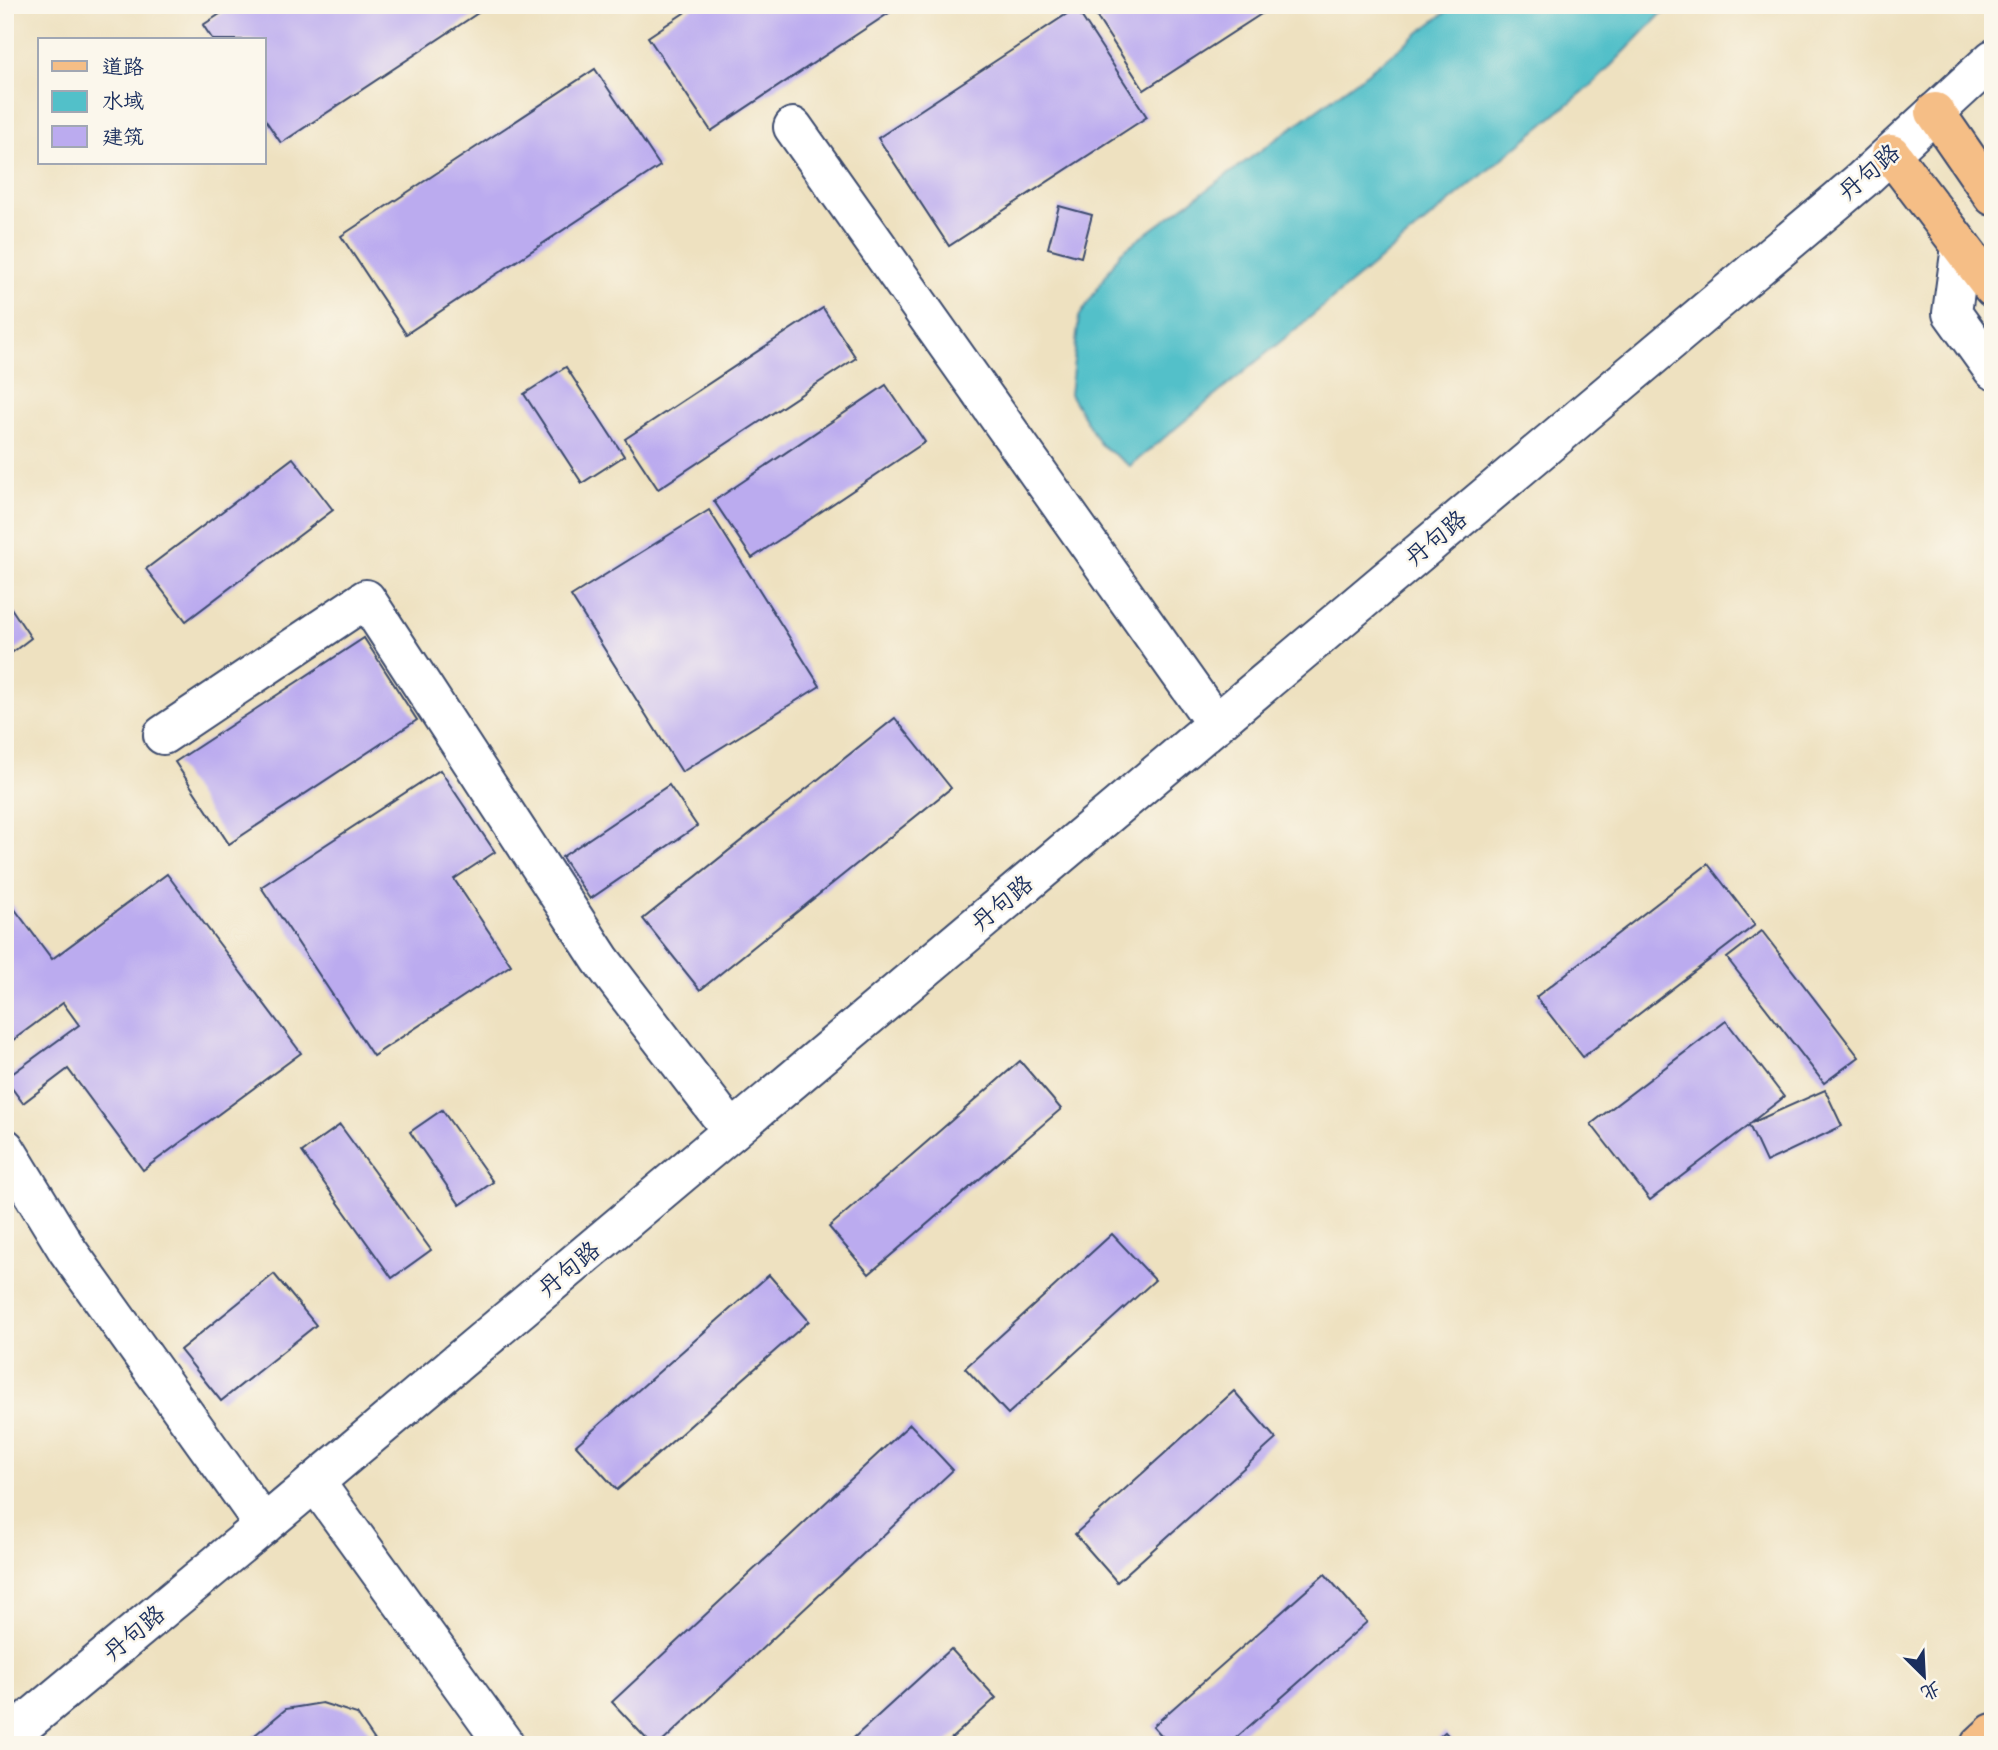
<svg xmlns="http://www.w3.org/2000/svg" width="1998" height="1750" viewBox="0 0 1998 1750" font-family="'Gochi Hand','LXGW WenKai TC',sans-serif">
	<rect width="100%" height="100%" fill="#fbf7ec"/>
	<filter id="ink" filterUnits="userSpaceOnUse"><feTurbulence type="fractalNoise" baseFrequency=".0143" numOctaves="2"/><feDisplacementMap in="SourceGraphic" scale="14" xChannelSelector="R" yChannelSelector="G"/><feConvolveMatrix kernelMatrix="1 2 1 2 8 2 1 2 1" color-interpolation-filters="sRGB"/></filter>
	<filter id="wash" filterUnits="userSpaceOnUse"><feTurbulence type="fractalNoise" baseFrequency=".00686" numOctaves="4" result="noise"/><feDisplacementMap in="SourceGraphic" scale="28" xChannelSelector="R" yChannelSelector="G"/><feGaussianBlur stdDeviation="1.57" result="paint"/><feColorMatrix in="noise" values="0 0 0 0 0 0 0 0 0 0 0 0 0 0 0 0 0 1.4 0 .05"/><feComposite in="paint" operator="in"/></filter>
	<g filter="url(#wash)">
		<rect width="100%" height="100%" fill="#eee1c0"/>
		<!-- water -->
		<path fill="#52c0c9" stroke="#367894" stroke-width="2" d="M1455 5H1670L1596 81 1130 466 1100 444 1070 394 1079 317 1121 252 1363 76Z"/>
		<g id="blocks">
			<!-- building -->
			<g fill="#bbabef">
				<path d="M234 5H490L281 143 264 118V40H213L203 25Z"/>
				<path d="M696 5H901L711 131 648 37Z"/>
				<path d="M1089 5H1275L1144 90Z"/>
				<path d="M1076 8 1147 117 949 246 878 138Z"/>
				<path d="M595 69 660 166 406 334 341 236Z"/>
				<path d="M1059 206 1092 215 1081 257 1048 248Z"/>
				<path d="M823 308 856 358 658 489 625 439Z"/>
				<path d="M566 367 624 456 582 483 524 394Z"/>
				<path d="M886 385 925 442 752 558 714 501Z"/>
				<path d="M293 458 333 510 186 621 146 569Z"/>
				<path d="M709 510 820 686 682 772 571 596Z"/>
				<path d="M5 599 31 638 5 658Z"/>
				<path d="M364 638 417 720 229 844 175 762Z"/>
				<path d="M895 718 951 788 700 990 643 919Z"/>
				<path d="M440 770 495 852 454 879 511 965 373 1056 261 887Z"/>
				<path d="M669 785 697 826 590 899 562 857Z"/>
				<path d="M1708 864 1755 925 1583 1057 1536 997Z"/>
				<path d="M167 874 301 1053 143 1170 68 1069 23 1103 5 1079 79 1025 63 1003 5 1046V896L52 959Z"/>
				<path d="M1762 931 1859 1057 1824 1083 1727 958Z"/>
				<path d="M1726 1021 1784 1097 1749 1124 1825 1090 1842 1126 1766 1162 1749 1125 1650 1200 1591 1124Z"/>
				<path d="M1020 1061 1061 1109 869 1274 829 1227Z"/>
				<path d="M442 1110 493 1182 460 1205 410 1132Z"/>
				<path d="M340 1125 431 1250 392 1278 302 1152Z"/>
				<path d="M1112 1234 1155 1280 1008 1414 965 1368Z"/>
				<path d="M274 1274 316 1325 221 1401 180 1350Z"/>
				<path d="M769 1275 809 1321 617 1490 576 1445Z"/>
				<path d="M1234 1391 1276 1439 1117 1582 1075 1534Z"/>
				<path d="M910 1424 953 1470 659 1745H652L612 1702Z"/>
				<path d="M1325 1574 1367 1622 1228 1745H1170L1153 1726Z"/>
				<path d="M951 1649 996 1698 944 1745H846Z"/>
				<path d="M322 1703 357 1714 378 1745H243L286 1709Z"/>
				<path d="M1445 1732 1457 1745H1430Z"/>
			</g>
		</g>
	</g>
	<g filter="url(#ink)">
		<use href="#blocks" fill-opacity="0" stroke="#3b4a6d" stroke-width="2"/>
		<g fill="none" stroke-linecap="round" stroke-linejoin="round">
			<defs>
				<g id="minor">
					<path d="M793 127 1216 724"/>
					<path d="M1961 246 1952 313 1993 370"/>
					<path d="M163 735 366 599 601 960 732 1131"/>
					<path d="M5 1148 68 1251 264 1525"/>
					<path d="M315 1482 505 1745"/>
					<path d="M5 1740 264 1525 1863 179 1993 59"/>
				</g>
				<g id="major">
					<path d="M1935 112 1993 196"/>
					<path d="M1891 154 1993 288"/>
					<path d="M1980 1745 1993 1733"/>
				</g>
			</defs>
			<!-- minor casing -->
			<use href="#minor" stroke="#3b4a6d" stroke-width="42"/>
			<!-- major casing -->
			<use href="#major" stroke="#3b4a6d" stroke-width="42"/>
			<!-- minor -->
			<use href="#minor" stroke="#fff" stroke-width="38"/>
			<!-- major -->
			<use href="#major" stroke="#f5be86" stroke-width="38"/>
		</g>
	</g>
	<g text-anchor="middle" stroke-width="5" stroke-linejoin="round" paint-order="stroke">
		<!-- street labels -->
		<g font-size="24" fill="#1b2f5e" stroke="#fbf7ec">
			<text transform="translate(1869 172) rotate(-41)" y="8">丹句路</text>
			<text transform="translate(1436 538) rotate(-40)" y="8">丹句路</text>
			<text transform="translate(1002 903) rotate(-40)" y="8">丹句路</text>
			<text transform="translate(569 1269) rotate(-40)" y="8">丹句路</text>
			<text transform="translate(134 1633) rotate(-40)" y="8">丹句路</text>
		</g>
	</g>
	<!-- margin -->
	<rect width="1998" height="1750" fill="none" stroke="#fbf7ec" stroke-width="28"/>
	<!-- legend -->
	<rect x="38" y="38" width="228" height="126" fill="#fbf7ec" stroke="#a1a7b3" stroke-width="2"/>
	<rect x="52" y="61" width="35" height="10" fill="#f5be86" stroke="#a1a7b3" stroke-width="2"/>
	<text x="102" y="74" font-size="21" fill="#1b2f5e">道路</text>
	<rect x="52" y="91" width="35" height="21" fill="#52c0c9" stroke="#a1a7b3" stroke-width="2"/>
	<text x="102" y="108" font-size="21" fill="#1b2f5e">水域</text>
	<rect x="52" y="126" width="35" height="21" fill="#bbabef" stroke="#a1a7b3" stroke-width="2"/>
	<text x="102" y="144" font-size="21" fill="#1b2f5e">建筑</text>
	<!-- north arrow -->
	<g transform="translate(1924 1676) rotate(156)" stroke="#fbf7ec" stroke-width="5" paint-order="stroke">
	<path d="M0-5L12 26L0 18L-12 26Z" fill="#1b2f5e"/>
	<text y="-10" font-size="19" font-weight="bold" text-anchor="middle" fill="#1b2f5e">北</text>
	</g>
</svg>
